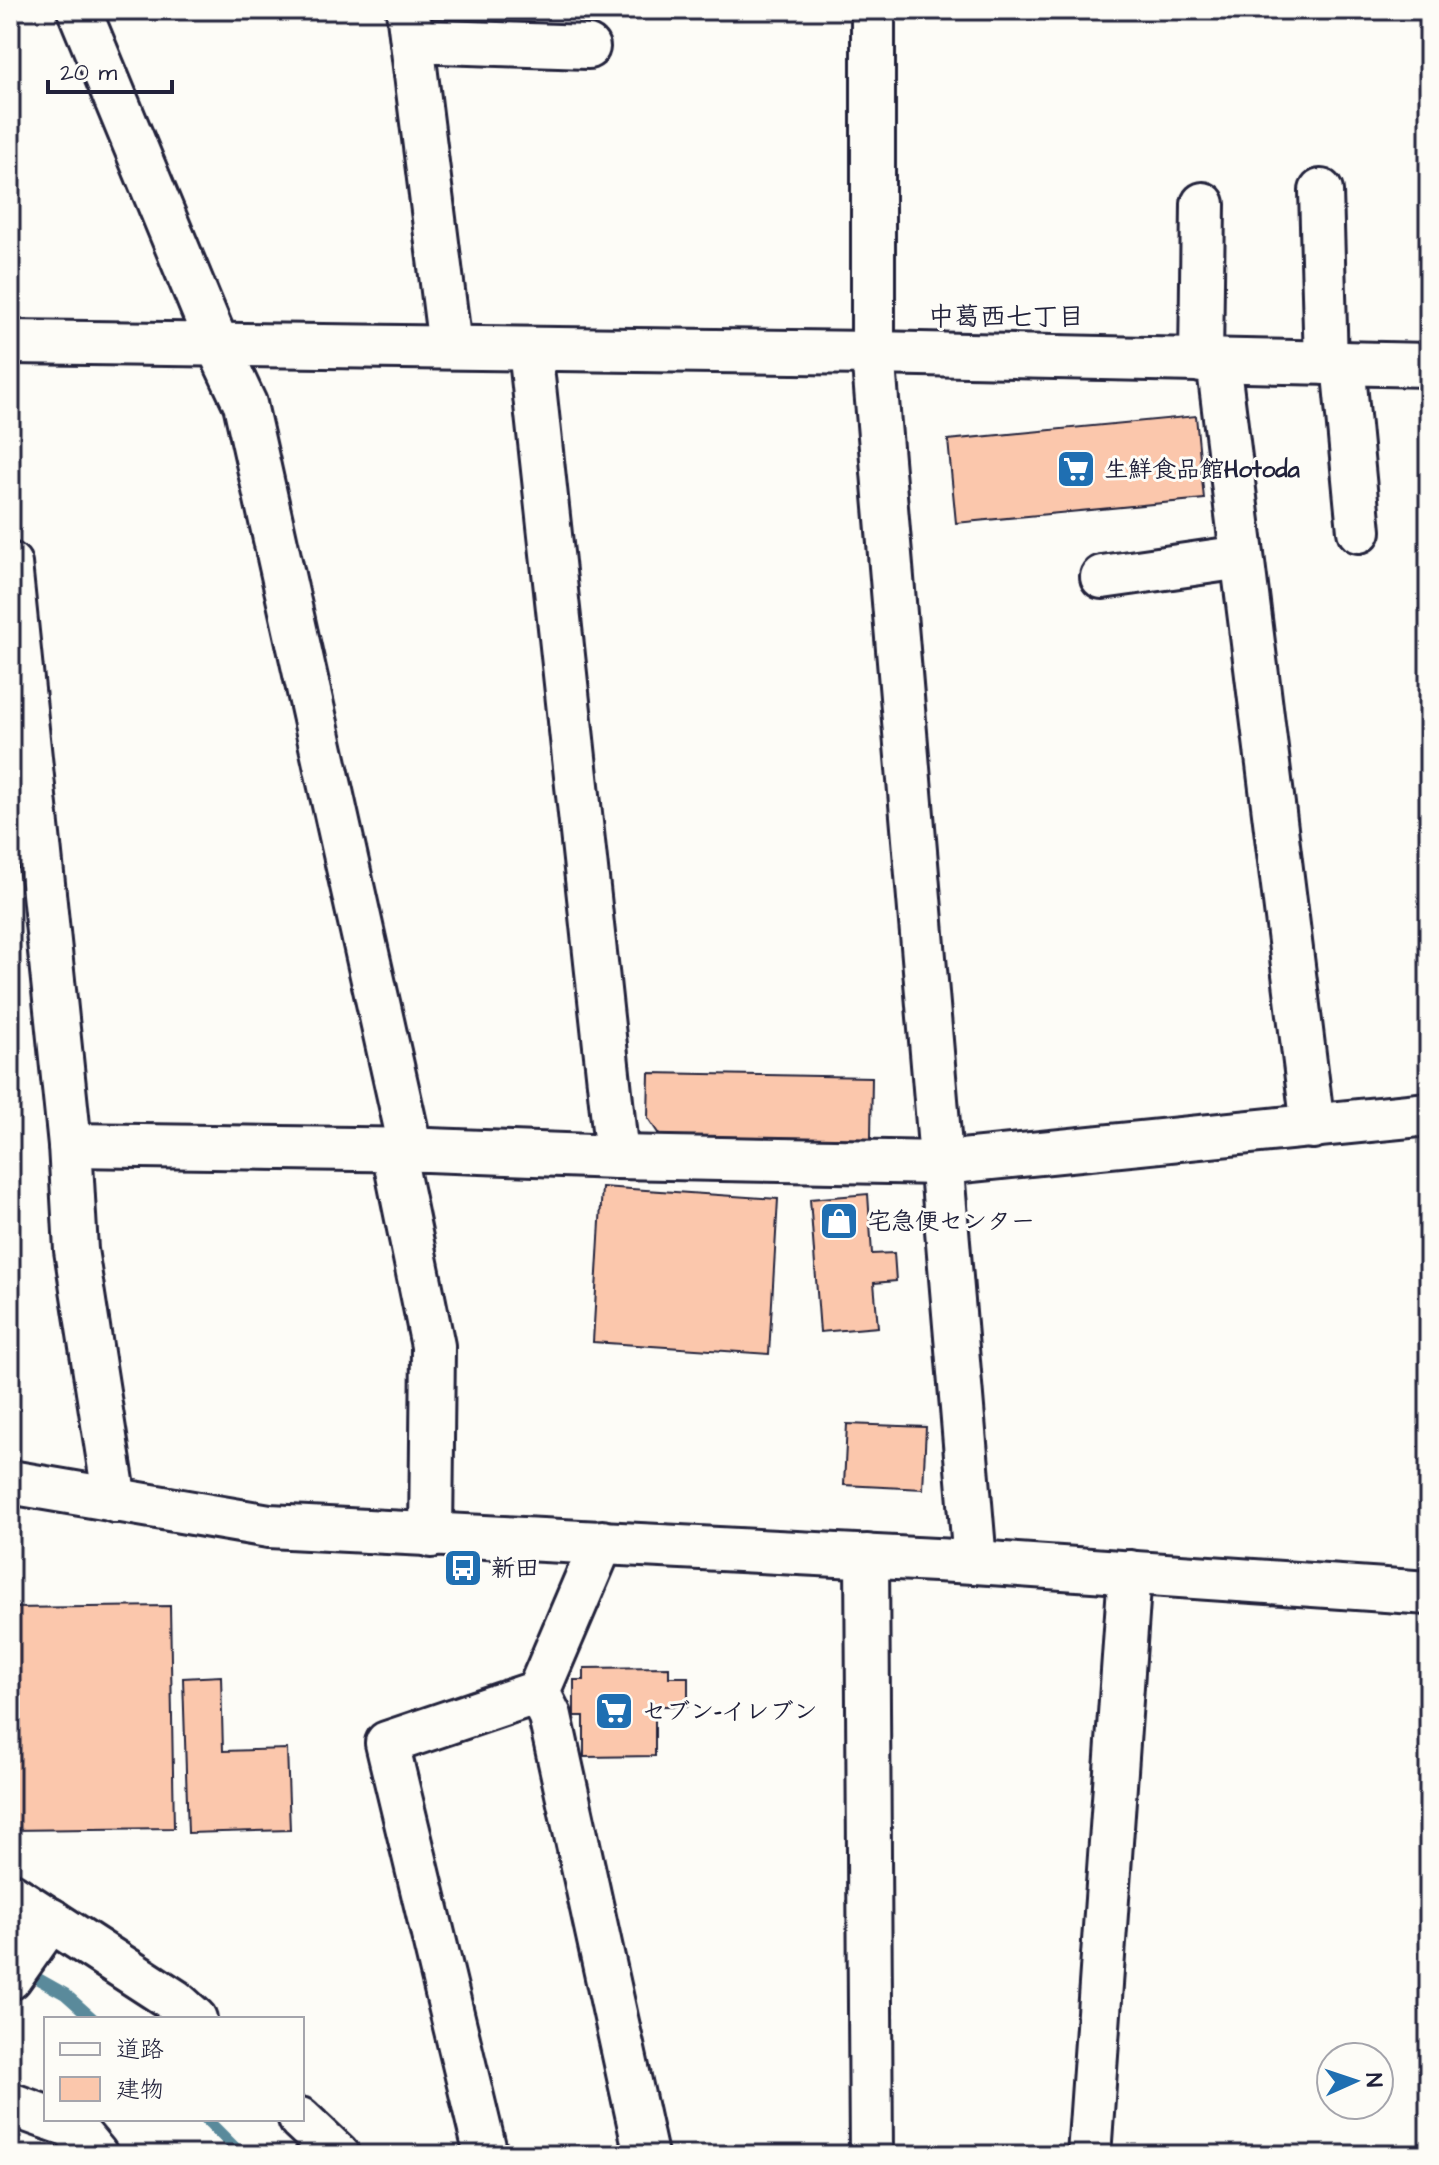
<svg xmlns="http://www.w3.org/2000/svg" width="1439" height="2165" viewBox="0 0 1439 2165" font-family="'Architects Daughter','Klee One',sans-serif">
	<rect width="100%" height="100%" fill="#fdfcf7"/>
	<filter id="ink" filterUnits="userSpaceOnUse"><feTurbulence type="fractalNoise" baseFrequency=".0125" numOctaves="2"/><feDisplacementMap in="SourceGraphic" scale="16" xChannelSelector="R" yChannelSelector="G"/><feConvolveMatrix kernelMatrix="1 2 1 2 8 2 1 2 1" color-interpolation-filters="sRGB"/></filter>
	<g filter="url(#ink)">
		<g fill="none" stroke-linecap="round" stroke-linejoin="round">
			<!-- stream -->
			<g stroke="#5a8a9b" stroke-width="12">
				<path d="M24 1971 65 1994 93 2019"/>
				<path d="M206 2119 242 2155"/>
			</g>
		</g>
		<!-- building -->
		<g fill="#fbc7ac" stroke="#22223b" stroke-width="2">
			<path d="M1196 416 1204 499 956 523 948 440Z"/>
			<path d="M649 1073 872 1077 871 1139 660 1136 648 1118Z"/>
			<path d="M602 1187 778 1199 769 1354 593 1342Z"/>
			<path d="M868 1194 872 1254 894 1253 896 1281 874 1283 878 1327 820 1332 810 1199Z"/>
			<path d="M847 1424 926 1427 923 1489 844 1485Z"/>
			<path d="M170 1606 174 1828 10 1830V1608Z"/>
			<path d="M669 1667V1677H688V1706H655V1756L584 1757V1716H574V1680H584V1668Z"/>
			<path d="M221 1676 223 1751 287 1749 290 1830 188 1833 183 1678Z"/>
		</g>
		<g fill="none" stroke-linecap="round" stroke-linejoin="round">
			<defs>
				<g id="minor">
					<path d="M79 10 217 344 245 404 411 1151"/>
					<path d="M408 10 450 347"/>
					<path d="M873 10V353L975 1562"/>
					<path d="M412 41 588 47"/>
					<path d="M1321 191 1326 363"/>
					<path d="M10 342 873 353 1429 365"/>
					<path d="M530 349 617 1157"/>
					<path d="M1201 361 1203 204"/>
					<path d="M1218 361 1313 1127"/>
					<path d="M1343 363 1359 531"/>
					<path d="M10 564 70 1145 76 1250 115 1501"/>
					<path d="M1102 577 1242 557"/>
					<path d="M70 1145 428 1150 617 1157 942 1163 1429 1114"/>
					<path d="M393 1150 433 1346 431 1536"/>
					<path d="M10 1482 269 1526 975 1562 1429 1593"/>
					<path d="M867 1556 871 2155"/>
					<path d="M538 1692 550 1716 646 2155"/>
					<path d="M10 1894 175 2001 195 2019"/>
					<path d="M10 1978 51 1920"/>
					<path d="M10 2104 46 2117"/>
					<path d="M52 2119 72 2126 96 2155"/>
					<path d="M300 2119 338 2155"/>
					<path d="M486 2155 387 1743 538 1692 602 1542"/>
					<path d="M1089 2155 1130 1572"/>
				</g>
			</defs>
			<!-- minor casing -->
			<use href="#minor" stroke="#22223b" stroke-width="48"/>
			<!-- minor -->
			<use href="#minor" stroke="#fdfcf7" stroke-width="42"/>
		</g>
	</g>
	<!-- icons -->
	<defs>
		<symbol id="supermarket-square" viewBox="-11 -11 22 22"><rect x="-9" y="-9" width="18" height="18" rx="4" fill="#1f6fb2" stroke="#fdfcf7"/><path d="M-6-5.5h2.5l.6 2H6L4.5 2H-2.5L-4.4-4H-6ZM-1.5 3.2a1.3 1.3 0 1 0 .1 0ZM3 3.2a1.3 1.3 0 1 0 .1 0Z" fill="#fff"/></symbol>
		<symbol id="shop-square" viewBox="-11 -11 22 22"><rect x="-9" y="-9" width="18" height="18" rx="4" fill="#1f6fb2" stroke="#fdfcf7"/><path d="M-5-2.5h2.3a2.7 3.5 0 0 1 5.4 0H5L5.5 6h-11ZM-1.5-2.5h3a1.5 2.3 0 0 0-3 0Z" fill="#fff"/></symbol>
		<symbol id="bus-square" viewBox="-11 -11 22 22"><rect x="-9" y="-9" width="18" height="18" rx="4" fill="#1f6fb2" stroke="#fdfcf7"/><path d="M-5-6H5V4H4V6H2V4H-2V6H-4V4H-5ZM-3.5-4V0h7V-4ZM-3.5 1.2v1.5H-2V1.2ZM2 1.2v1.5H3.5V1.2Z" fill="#fff"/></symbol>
	</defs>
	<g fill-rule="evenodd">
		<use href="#supermarket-square" x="1054" y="447" width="44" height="44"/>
		<use href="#shop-square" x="817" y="1199" width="44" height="44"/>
		<use href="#bus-square" x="441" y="1546" width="44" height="44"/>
		<use href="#supermarket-square" x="592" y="1689" width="44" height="44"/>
	</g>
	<g text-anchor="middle" stroke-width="6" stroke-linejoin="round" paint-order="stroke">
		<!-- poi labels -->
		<g font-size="24" font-weight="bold" fill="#22223b" stroke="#fdfcf7" text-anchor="start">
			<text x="1104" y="477">生鮮食品館Hotoda</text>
			<text x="867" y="1229">宅急便センター</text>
			<text x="491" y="1576">新田</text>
			<text x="642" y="1719">セブン-イレブン</text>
		</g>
		<!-- neighbourhood labels -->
		<g font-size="26" font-weight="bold" fill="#22223b" stroke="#fdfcf7">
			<text x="1006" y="325">中葛西七丁目</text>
		</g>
	</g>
	<!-- margin -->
	<rect width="1439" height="2165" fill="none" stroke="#fdfcf7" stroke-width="40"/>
	<rect x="20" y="20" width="1399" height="2125" fill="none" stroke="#22223b" stroke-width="3" filter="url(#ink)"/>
	<!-- legend -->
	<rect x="44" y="2017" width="260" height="104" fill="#fdfcf7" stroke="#a5a5ac" stroke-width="2"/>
	<rect x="60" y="2043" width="40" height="12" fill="#fdfcf7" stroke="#a5a5ac" stroke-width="2"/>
	<text x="116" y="2057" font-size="24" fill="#22223b">道路</text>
	<rect x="60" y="2077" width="40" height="24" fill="#fbc7ac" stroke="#a5a5ac" stroke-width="2"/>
	<text x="116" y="2097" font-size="24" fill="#22223b">建物</text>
	<!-- north arrow -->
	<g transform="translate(1355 2081) rotate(87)"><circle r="38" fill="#fdfcf7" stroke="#a5a5ac" stroke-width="2"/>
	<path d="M0-6L14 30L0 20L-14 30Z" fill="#1f6fb2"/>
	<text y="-12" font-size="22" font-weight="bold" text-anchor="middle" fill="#22223b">N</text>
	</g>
	<!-- scale -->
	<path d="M48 80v12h124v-12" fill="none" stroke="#22223b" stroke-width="4"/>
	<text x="60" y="80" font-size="24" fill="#22223b" stroke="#fdfcf7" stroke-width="6" paint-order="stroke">20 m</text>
</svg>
